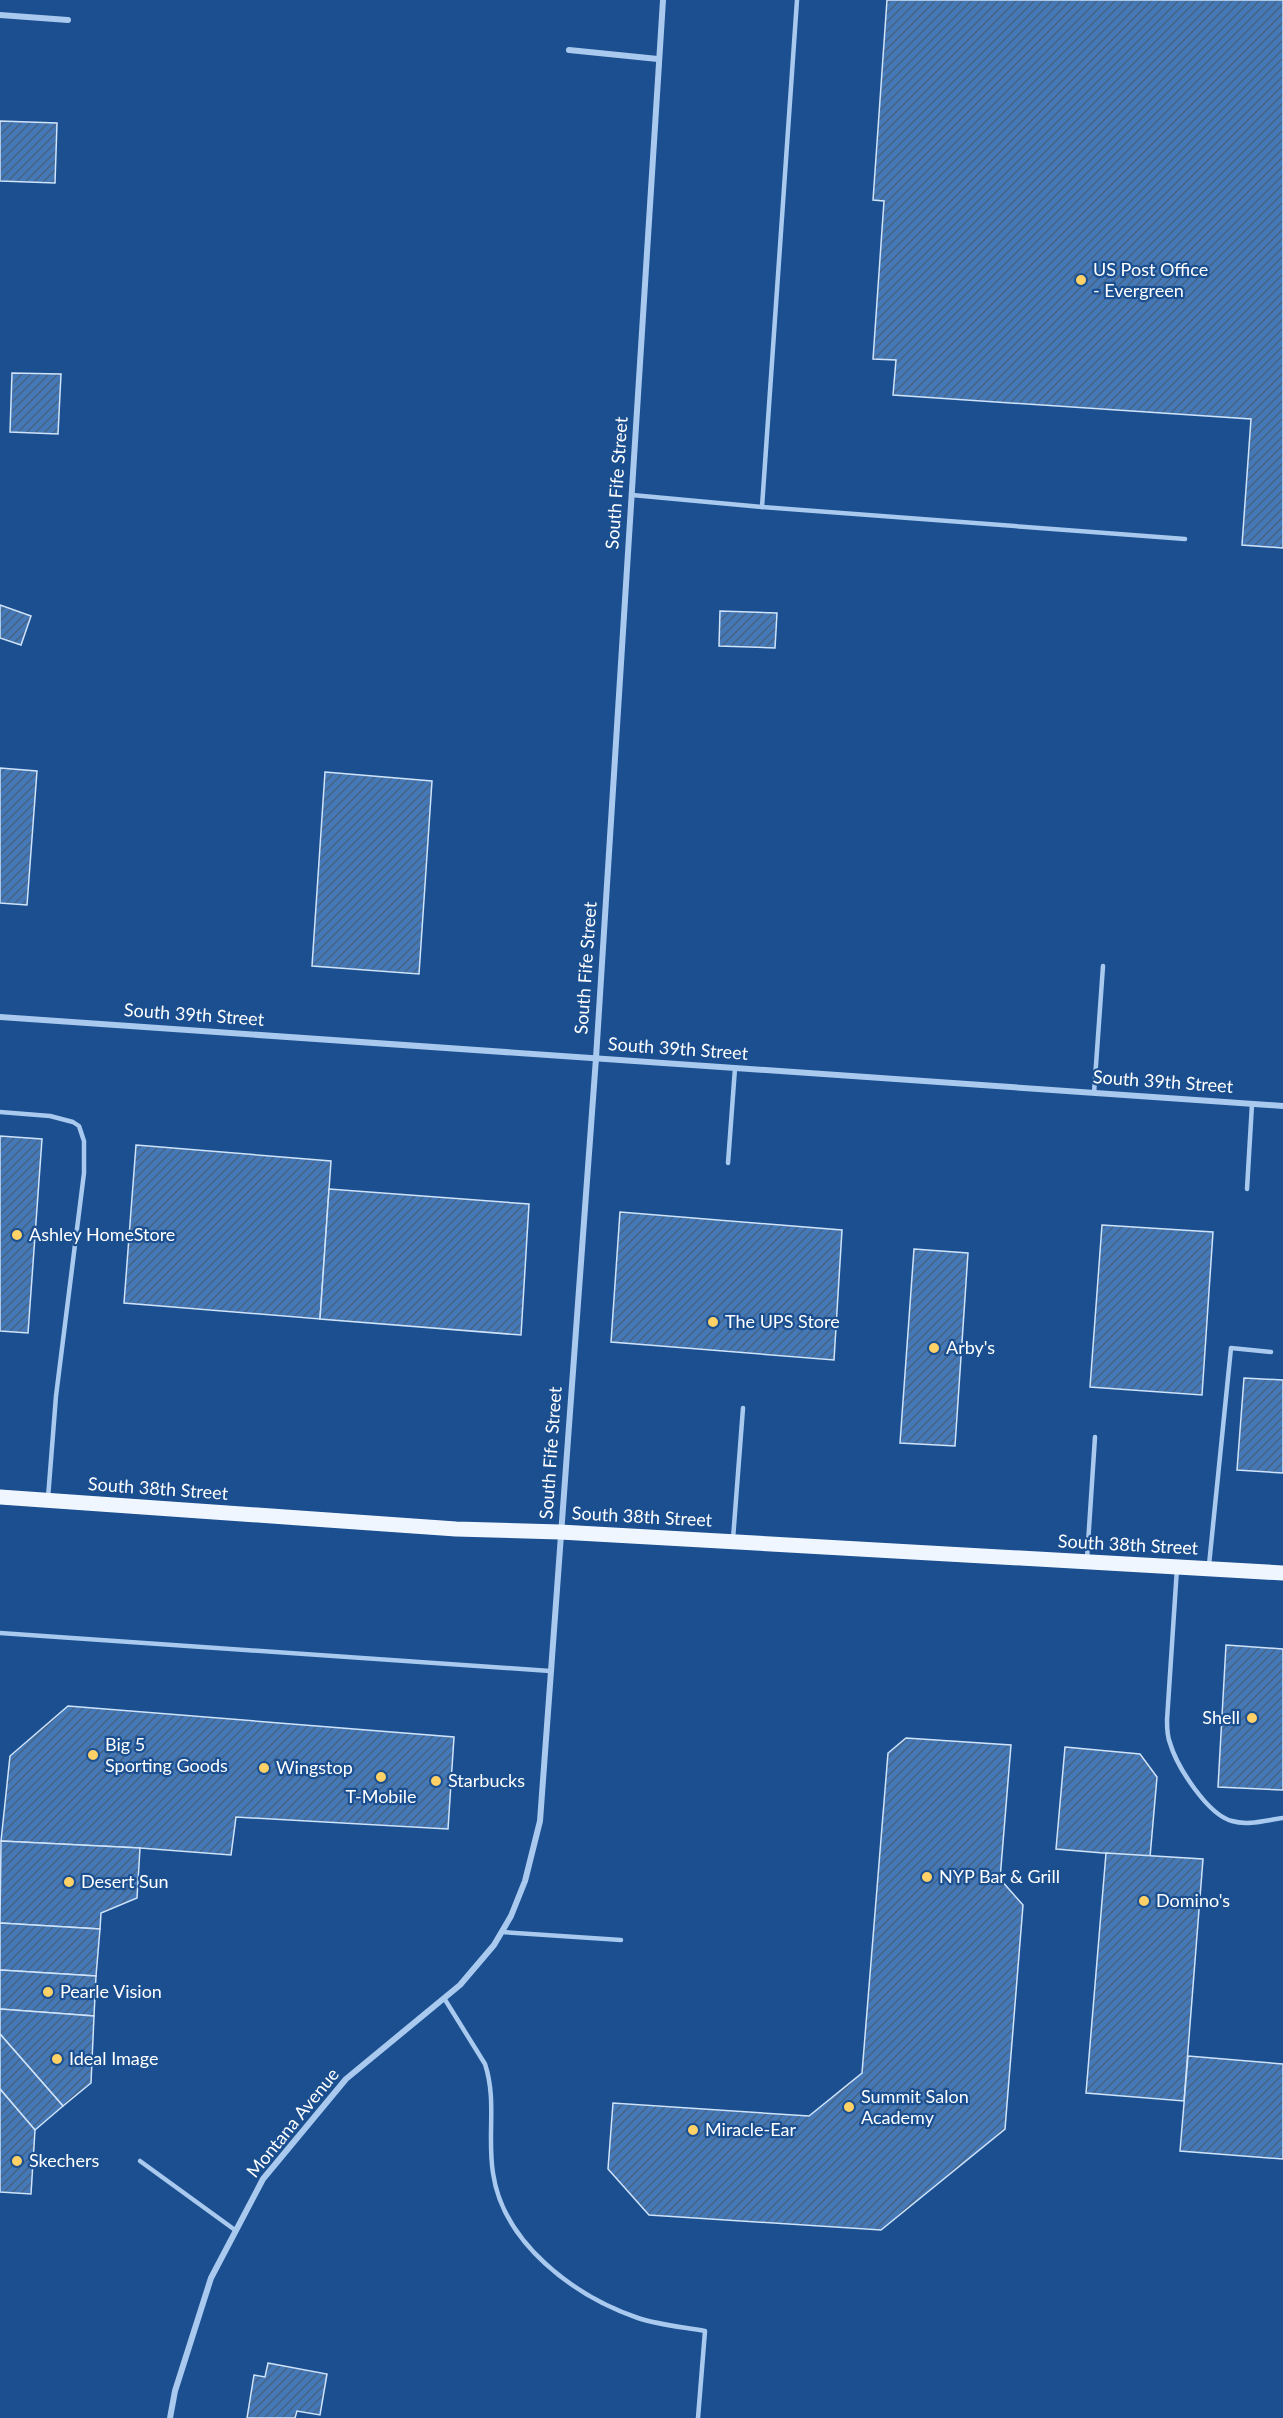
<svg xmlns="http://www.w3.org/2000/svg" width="1283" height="2418" viewBox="0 0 1283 2418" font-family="Lato,sans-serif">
	<defs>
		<pattern id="building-hatch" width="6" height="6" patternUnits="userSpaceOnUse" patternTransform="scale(1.5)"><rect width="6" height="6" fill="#4478b7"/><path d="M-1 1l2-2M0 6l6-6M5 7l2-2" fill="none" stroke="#486282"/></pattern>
	</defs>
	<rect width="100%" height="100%" fill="#1b4f8f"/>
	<!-- building -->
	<g fill="url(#building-hatch)" stroke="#cfe3fa" stroke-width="1.5">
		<path d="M887 0H1283V548L1242 545 1251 419 893 395 896 360 873 359 884 201 873 200Z"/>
		<path d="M0 121 57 123 55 183 0 181Z"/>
		<path d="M12 373 61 374 58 434 10 432Z"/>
		<path d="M0 605 31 616 21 645 0 638Z"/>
		<path d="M720 611 777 613 775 648 719 646Z"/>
		<path d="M0 768 37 771 27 905 0 903Z"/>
		<path d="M325 772 432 781 419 974 312 966Z"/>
		<path d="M0 1136 42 1139 28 1333 0 1331Z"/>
		<path d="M136 1145 331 1161 320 1319 124 1303Z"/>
		<path d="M329 1189 529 1204 521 1335 320 1319Z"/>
		<path d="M620 1212 842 1230 834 1360 611 1342Z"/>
		<path d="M1102 1225 1213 1232 1202 1395 1090 1387Z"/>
		<path d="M914 1249 968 1253 955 1446 900 1443Z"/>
		<path d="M1244 1378 1283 1380V1473L1237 1470Z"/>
		<path d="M1226 1645 1283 1649V1790L1218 1787Z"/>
		<path d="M68 1706 454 1737 448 1829 236 1817 231 1855 140 1848 1 1841 10 1756Z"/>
		<path d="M906 1738 1011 1745 1000 1879 1023 1905 1005 2129 881 2230 649 2215 608 2169 613 2103 809 2116 862 2073 888 1753Z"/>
		<path d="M1065 1747 1140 1754 1157 1777 1150 1857 1056 1849Z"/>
		<path d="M1 1841 140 1848 137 1898 101 1913 100 1929 0 1923Z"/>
		<path d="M1106 1853 1203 1859 1184 2101 1086 2093Z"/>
		<path d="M0 1923 100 1929 96 1976 0 1970Z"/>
		<path d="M0 1970 96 1976 94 2016 0 2009Z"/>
		<path d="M0 2009 94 2016 91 2083 63 2106 0 2034Z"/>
		<path d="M0 2034 63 2106 35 2130 0 2089Z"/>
		<path d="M1188 2056 1283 2064V2159L1180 2151Z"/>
		<path d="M0 2089 35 2130 31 2194 0 2192Z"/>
		<path d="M268 2363 327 2374 320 2415 297 2411 295 2418H247L254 2375 265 2377Z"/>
	</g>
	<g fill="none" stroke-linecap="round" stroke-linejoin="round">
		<!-- lane -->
		<g stroke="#a9c9ee" stroke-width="4.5">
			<path d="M632 495 762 507 1185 539"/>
			<path d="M762 507 797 0"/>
			<path d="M1094 1093 1103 966"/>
			<path d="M0 1112 50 1116 73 1122 79 1126 84 1141V1173L56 1396 48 1498"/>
			<path d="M728 1163 735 1068"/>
			<path d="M1247 1189 1252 1104"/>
			<path d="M733 1539 743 1408"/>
			<path d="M1087 1559 1095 1437"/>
			<path d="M1209 1565 1231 1348 1271 1352"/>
			<path d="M1177 1568 1167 1720C1167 1728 1167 1736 1170 1743 1177 1767 1208 1815 1232 1821 1248 1826 1267 1820 1283 1818"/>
			<path d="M0 1633 550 1671"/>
			<path d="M502 1932 621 1940"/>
			<path d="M444 1998 485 2064C497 2100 487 2137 493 2173 503 2243 574 2296 638 2318 659 2325 683 2327 705 2331L698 2418"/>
			<path d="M140 2161 235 2230"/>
		</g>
		<!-- street -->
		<g stroke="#a9c9ee" stroke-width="6">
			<path d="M0 15 68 20"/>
			<path d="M569 50 658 59"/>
			<path d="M0 1017 1283 1106"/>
			<path d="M170 2418 175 2391 211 2278 263 2179 346 2079 460 1985 494 1945 511 1916 525 1881 540 1821 596 1058 663 0"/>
		</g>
		<!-- primary -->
		<path stroke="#f0f6ff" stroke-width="15" d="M0 1497 456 1529 560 1532 1283 1573"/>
	</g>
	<!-- markers -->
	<g fill="#ffd166" stroke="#1b4f8f" stroke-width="2">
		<circle cx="1081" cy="280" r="6"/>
		<circle cx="17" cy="1235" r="6"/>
		<circle cx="713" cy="1322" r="6"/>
		<circle cx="934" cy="1348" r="6"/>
		<circle cx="1252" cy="1718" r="6"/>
		<circle cx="93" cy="1755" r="6"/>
		<circle cx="264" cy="1768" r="6"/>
		<circle cx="381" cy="1777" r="6"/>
		<circle cx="436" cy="1781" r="6"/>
		<circle cx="927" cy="1877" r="6"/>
		<circle cx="69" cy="1882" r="6"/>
		<circle cx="1144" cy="1901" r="6"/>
		<circle cx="48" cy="1992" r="6"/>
		<circle cx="57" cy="2059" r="6"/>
		<circle cx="849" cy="2107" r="6"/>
		<circle cx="693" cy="2130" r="6"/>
		<circle cx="17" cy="2161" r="6"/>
	</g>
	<g text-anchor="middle" stroke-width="4.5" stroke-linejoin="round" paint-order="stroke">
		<!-- poi labels -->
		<g font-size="18" fill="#fff" stroke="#1b4f8f" text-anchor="start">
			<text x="1093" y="276">US Post Office<tspan x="1093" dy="21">- Evergreen</tspan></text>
			<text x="29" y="1241">Ashley HomeStore</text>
			<text x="725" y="1328">The UPS Store</text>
			<text x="946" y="1354">Arby's</text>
			<text x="1240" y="1724" text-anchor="end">Shell</text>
			<text x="105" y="1751">Big 5<tspan x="105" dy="21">Sporting Goods</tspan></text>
			<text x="276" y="1774">Wingstop</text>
			<text x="448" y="1787">Starbucks</text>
			<text x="381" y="1803" text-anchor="middle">T-Mobile</text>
			<text x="939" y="1883">NYP Bar &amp; Grill</text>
			<text x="81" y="1888">Desert Sun</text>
			<text x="1156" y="1907">Domino's</text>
			<text x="60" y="1998">Pearle Vision</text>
			<text x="69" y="2065">Ideal Image</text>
			<text x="861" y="2103">Summit Salon<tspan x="861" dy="21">Academy</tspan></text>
			<text x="705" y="2136">Miracle-Ear</text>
			<text x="29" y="2167">Skechers</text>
		</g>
		<!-- street labels -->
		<g font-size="18" fill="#fff" stroke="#1b4f8f">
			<text transform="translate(617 483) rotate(-86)" y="6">South Fife Street</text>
			<text transform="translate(586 968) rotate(-86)" y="6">South Fife Street</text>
			<text transform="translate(194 1015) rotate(4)" y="6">South 39th Street</text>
			<text transform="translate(678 1049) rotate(4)" y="6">South 39th Street</text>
			<text transform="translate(1163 1082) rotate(4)" y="6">South 39th Street</text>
			<text transform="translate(551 1453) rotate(-86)" y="6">South Fife Street</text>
			<text transform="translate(158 1489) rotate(4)" y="6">South 38th Street</text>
			<text transform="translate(642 1517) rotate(3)" y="6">South 38th Street</text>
			<text transform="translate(1128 1545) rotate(3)" y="6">South 38th Street</text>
			<text transform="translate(293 2123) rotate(-51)" y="6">Montana Avenue</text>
		</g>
	</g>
</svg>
